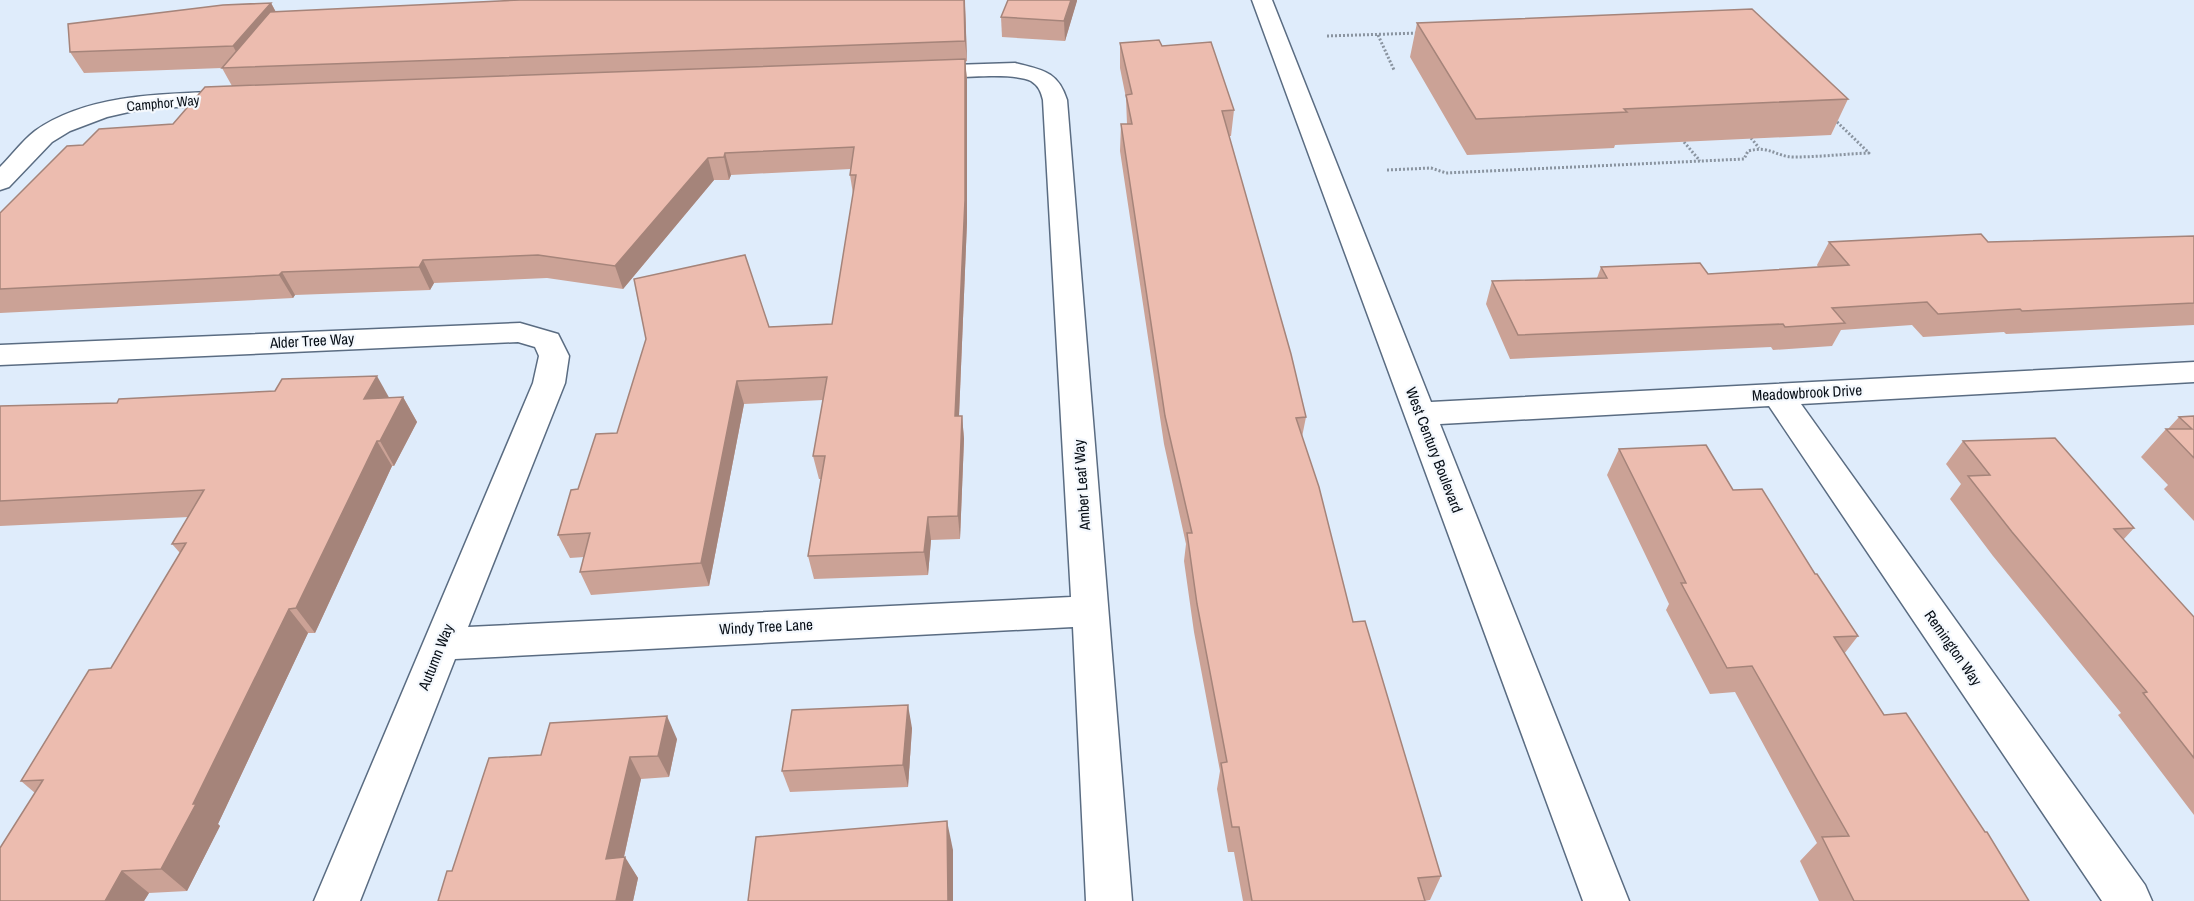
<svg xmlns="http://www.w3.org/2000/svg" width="2194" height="901" viewBox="0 0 2194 901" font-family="'Archivo Narrow',sans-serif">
	<rect width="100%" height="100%" fill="#dfecfb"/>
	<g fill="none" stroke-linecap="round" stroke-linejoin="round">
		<defs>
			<g id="minor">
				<path d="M1252 0H1272L1431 402 2194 362V382L1801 404 2145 885 2152 901H2102L1769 406 1440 424 1629 901H1583Z"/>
				<path d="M1015 63C1042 70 1058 71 1067 100L1132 901H1086L1073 627 455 659 360 901H314L533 383 539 356 535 347 518 342 0 365V345L520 323 558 334 569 356 565 383 468 627 1071 597 1043 100C1041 92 1039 86 1031 81 1012 71 945 79 921 80L913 78 910 73 913 68 921 66Z"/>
				<path d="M240 91 248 93 252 98 248 103 142 109 107 117 70 131 52 142 9 187 0 190V167C11 156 22 141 35 131 91 91 175 94 240 91Z"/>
			</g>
		</defs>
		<!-- minor casing -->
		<use href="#minor" stroke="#5a6c82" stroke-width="3"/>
		<!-- path -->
		<g stroke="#8a94a0" stroke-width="3" stroke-dasharray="2 2" stroke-linecap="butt">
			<path d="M1378 35 1394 70"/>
			<path d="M1327 36 1420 33"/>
			<path d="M1751 138 1759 148"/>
			<path d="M1684 142 1700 161"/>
			<path d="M1387 170 1431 168 1446 173 1744 159 1748 151C1770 145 1776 157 1794 157 1819 157 1844 154 1869 153L1834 119"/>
		</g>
		<!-- minor -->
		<use href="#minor" fill="#fff" fill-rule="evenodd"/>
	</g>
	<!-- wall -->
	<g fill="#cba296">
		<path d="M520 0H965L967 61 965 62 967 80V222L959 416H962L964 439 960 539 931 540 928 575 814 579 808 556 821 479H819L813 456 823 400 744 404 709 586 591 595 580 572 584 557 570 558 558 535 578 489 617 433 769 327 832 324 853 194 850 175 851 169 731 175 729 180H714L623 289 547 278 434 283 430 290 295 295 293 298 0 313V213L83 145 173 124 232 86 222 68 84 73 70 52 271 3 276 12Z"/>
		<path d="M1077 0 1065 41 1002 37 1001 17Z"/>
		<path d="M1417 23 1848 99 1831 135 1615 145 1614 148 1467 155 1410 57Z"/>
		<path d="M1120 43 1162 46 1234 110 1231 136H1229L1306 417 1302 437 1353 622 1441 876 1430 900 1425 901H1243L1234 852H1228L1217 789 1220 771 1194 632 1184 561 1186 544 1164 444 1120 151 1121 124H1127L1126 98 1120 68Z"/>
		<path d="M2194 236V325L2006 334 2004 332 1923 337 1912 325 1841 330 1832 346 1773 350 1771 347 1510 359 1486 304 1492 281 1597 278 1601 267 1708 274 1818 267 1817 265 1829 242H1988Z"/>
		<path d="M403 397 417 422 394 466H392L315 633H308L218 824 220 826 187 891 149 893 144 901 35 793 21 781 111 668 180 553 172 544 189 517 0 526V406L117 403Z"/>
		<path d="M2194 416V521L2164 489 2168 485 2141 457 2166 429H2168L2179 417Z"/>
		<path d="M1963 441 2134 528 2123 540 2194 617V815L2118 715 2121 713 1993 556 1950 499 1961 484 1946 464Z"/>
		<path d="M1619 449 1733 490 1815 574 1858 636 1844 654 1884 715 2029 901H1819L1800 861 1817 843 1735 692 1710 694 1666 610 1669 604 1607 475Z"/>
		<path d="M912 728 908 787 790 792 782 771Z"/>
		<path d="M677 739 669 777 641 779 624 857 638 878 633 901H438L452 871 541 755Z"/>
	</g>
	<!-- shaded-wall -->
	<g fill="#a5847a">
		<path d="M964 0H965V6L967 61 965 41Z"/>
		<path d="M1071 0H1077V1L1065 41 1064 21Z"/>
		<path d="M271 3 282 24 244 67 233 46Z"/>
		<path d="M965 59 967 80V222L958 439 955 416Z"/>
		<path d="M725 153 731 175 729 180 724 157Z"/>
		<path d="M708 158 714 180 623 289 615 266Z"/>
		<path d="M423 260 434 283 430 290 419 267Z"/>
		<path d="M282 272 295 295 293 298 279 275Z"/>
		<path d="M377 376 391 401 364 399Z"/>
		<path d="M737 381 744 404 709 586 701 563Z"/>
		<path d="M403 397 417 422 394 466 380 441Z"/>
		<path d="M962 416 964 439 960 539 958 516Z"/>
		<path d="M377 441 392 466 315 633 296 608Z"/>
		<path d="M928 517 931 540 928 575 924 552Z"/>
		<path d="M289 609 308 633 218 824 220 826 187 891 161 869Z"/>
		<path d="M908 705 912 728 908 787 903 765Z"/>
		<path d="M667 716 677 739 669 777 658 756Z"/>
		<path d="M630 757 641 779 619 879 606 859Z"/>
		<path d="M947 821 953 850V901H948Z"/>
		<path d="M625 857 638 878 633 901H616Z"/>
		<path d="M122 871 149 893 144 901H105Z"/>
	</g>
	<!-- building -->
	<g fill="#ecbcaf" stroke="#a5847a" stroke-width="1.5">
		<path d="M520 0H964L965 41 222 68 270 12Z"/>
		<path d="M1008 0H1071L1064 21 1001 17Z"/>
		<path d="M271 3 233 46 70 52 68 24 223 5Z"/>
		<path d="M1752 9 1848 99 1624 109 1627 112 1476 119 1417 23Z"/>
		<path d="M1159 40 1162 46 1211 42 1234 110 1222 111 1291 354 1306 417 1296 418 1319 487 1353 622 1365 621 1441 876 1418 878 1425 901H1252L1239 827H1232L1221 763 1227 762 1197 604 1187 533H1192L1165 416 1121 124H1132L1126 95 1132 94 1120 43Z"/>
		<path d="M965 59V200L955 416H962L958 516 928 517 924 552 808 556 825 456H813L827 377 737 381 701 563 580 572 590 533 558 535 571 490 578 489 596 434 617 433 646 339 634 279 745 255 769 327 832 324 856 175H850L854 147 725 153 724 157 708 158 615 266 538 255 423 260 419 267 282 272 279 275 0 289V213L67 146 83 145 99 129 173 124 205 87Z"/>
		<path d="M1981 234 1988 242 2194 236V303L2022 311 2020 309 1938 314 1927 302 1832 308 1845 323 1785 327 1783 324 1518 335 1492 281 1607 278 1601 267 1700 263 1708 274 1849 265 1829 242Z"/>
		<path d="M377 376 364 399 403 397 380 441H377L296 608 289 609 193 804H196L161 869 122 871 105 901H0V848L43 780 21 781 89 670 111 668 186 543 172 544 204 490 0 501V406L117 403 119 399 275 391 282 379Z"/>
		<path d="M2194 416V458L2166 429H2192L2179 417Z"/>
		<path d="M2055 438 2134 528 2114 529 2194 617V758L2143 693 2147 692 2012 532 1968 476 1990 475 1963 441Z"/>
		<path d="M1706 445 1733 490 1762 489 1815 574H1817L1858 636 1834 637 1884 715 1906 713 1985 832H1987L2029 901H1854L1822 837 1849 836 1752 666 1727 668 1681 583H1686L1619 449Z"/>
		<path d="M908 705 903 765 782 771 792 710Z"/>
		<path d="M667 716 658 756 630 757 606 859 625 857 616 901H438L447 871H452L489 758 541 755 550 723Z"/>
		<path d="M947 821 948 901H748L756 837Z"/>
	</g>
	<g text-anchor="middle" stroke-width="4.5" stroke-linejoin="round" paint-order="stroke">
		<!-- far-street labels -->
		<g font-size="14" fill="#070e16" stroke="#f4f8fd">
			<text transform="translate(163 103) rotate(-5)" y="5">Camphor Way</text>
		</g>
		<!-- street labels -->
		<g font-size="15" fill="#070e16" stroke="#f4f8fd">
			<text transform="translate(312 341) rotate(-3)" y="5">Alder Tree Way</text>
			<text transform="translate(1807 393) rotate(-3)" y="5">Meadowbrook Drive</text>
			<text transform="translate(1434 450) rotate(69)" y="5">West Century Boulevard</text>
			<text transform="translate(1082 485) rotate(-94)" y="5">Amber Leaf Way</text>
			<text transform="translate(766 627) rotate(-3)" y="5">Windy Tree Lane</text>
			<text transform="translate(1953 648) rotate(55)" y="5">Remington Way</text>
			<text transform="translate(436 657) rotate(-68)" y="5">Autumn Way</text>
		</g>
	</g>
</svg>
